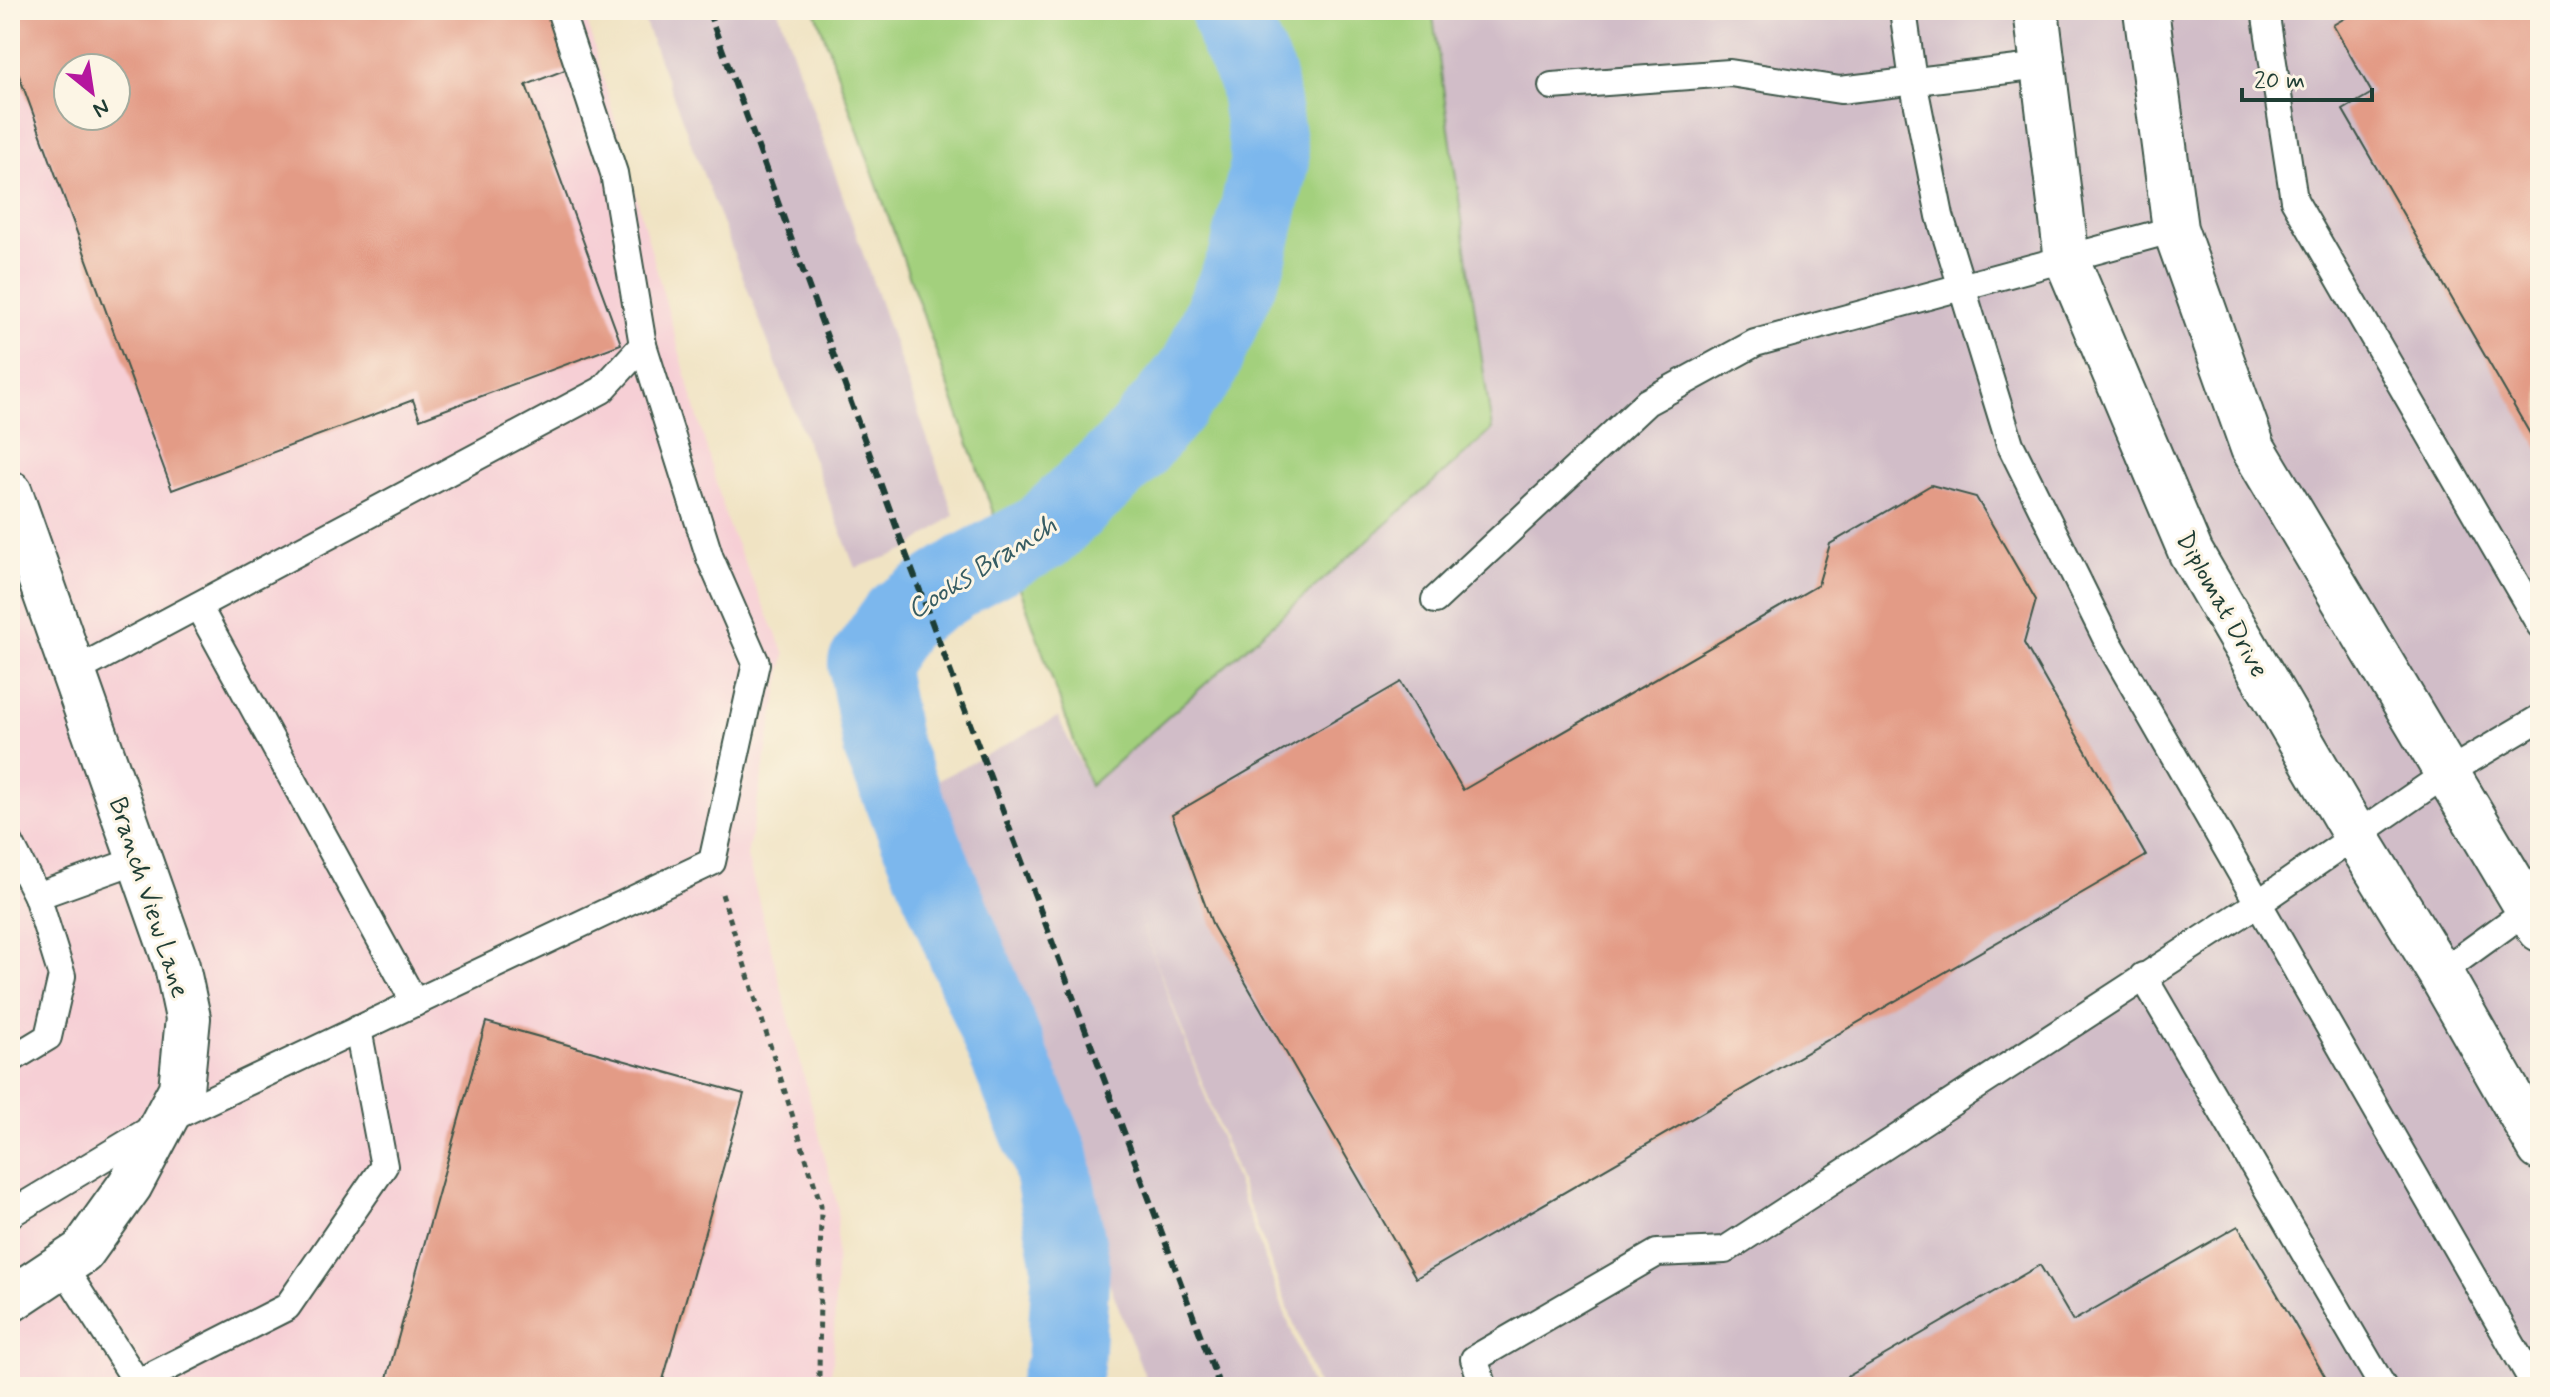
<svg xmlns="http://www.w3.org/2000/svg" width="2550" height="1397" viewBox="0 0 2550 1397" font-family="Mynerve,sans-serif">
	<rect width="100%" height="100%" fill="#fcf5e5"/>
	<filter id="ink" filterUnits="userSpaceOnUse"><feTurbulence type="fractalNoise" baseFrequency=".0125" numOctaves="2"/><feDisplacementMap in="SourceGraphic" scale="16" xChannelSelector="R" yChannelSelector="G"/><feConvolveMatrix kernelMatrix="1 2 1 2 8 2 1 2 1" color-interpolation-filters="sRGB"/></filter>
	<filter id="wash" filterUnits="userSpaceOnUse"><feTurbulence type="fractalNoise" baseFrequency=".006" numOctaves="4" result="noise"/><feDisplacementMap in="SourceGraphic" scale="32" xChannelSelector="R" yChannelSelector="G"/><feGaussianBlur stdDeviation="1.8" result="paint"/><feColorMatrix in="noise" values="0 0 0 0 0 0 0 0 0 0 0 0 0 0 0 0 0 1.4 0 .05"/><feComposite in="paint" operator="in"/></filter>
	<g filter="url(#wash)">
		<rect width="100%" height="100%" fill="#f0e3c3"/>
		<!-- built -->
		<path fill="#f6cfd5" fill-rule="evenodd" d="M10 10H584L728 525 785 654 747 856 838 1207 833 1364 827 1387H10ZM68 68H116V116H68Z"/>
		<!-- industrial -->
		<g fill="#d1bdc8">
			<path d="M640 10H778L954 515 905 551 855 568Z"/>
			<path d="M1432 10H2540V1387H1318L1133 900 1312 1387H1149L921 789 1058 717 1090 785 1492 430Z"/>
		</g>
		<!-- green -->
		<path fill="#a3d07d" stroke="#618658" stroke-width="2" d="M815 10H1432L1492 430 1090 786Z"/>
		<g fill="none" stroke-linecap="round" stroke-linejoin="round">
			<!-- river -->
			<path stroke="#7cb7ed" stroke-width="78" d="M1057 1387 1065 1364 1071 1264 1050 1157 882 746 867 664 898 618 968 572 1042 533 1132 449 1198 370 1247 260 1270 161 1257 78 1238 38 1229 10"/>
		</g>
		<g id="blocks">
			<!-- building -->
			<g fill="#e39b86" fill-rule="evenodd">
				<path d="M10 10H548L570 68 526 85 621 344 420 419 413 400 172 490 10 51ZM68 68H116V116H68Z"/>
				<path d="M2359 10H2540V451L2343 110 2372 93 2333 25Z"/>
				<path d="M1931 485 1976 497 2036 600 2024 643 2146 856 1416 1278 1213 926 1172 815 1401 682 1463 790 1818 585 1830 544Z"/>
				<path d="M486 1022 744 1094 661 1387H374L387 1378Z"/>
				<path d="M2238 1226 2331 1387H1830L2040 1265 2073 1321Z"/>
			</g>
		</g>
	</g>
	<g filter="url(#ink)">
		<use href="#blocks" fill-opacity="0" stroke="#3e5649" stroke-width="2"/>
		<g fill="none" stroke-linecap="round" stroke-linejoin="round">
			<defs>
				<g id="lane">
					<path d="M1903 10 1913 81 1940 216 2010 444 2106 638 2536 1387"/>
					<path d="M2265 10 2294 200 2540 625"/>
					<path d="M1552 86 1730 73 1840 90 2043 66"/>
					<path d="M1435 600 1647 402 1755 343 2175 229"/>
					<path d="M198 606 415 1003"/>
					<path d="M73 672 602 390 643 345 614 173 560 10"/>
					<path d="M10 843 37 896 140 859"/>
					<path d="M2440 973 2537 903"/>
					<path d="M2143 976 2383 1387"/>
					<path d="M10 1060 48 1037 62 976 37 896"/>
					<path d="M10 1214 163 1122 712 862 756 663 710 558 643 345"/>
					<path d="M62 1265 140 1387"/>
					<path d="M137 1383 287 1307 384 1166 358 1029"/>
					<path d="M1484 1387 1474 1359 1657 1253 1725 1250 2260 902 2447 773 2540 718"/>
				</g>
				<g id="street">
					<path d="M2036 10 2067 260 2191 553 2356 836 2440 973 2540 1148"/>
					<path d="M2146 10 2175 229 2253 448 2540 929"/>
					<path d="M10 493 177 966 188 1018 181 1089 130 1185 82 1252 10 1300"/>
				</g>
			</defs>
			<!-- lane casing -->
			<use href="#lane" stroke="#3e5649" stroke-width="30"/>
			<!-- street casing -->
			<use href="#street" stroke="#3e5649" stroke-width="48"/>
			<!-- path -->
			<path stroke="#3e5649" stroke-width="5" stroke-dasharray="6 6" stroke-linecap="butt" d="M722 894 821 1205 819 1376 816 1387"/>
			<!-- lane -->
			<use href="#lane" stroke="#fff" stroke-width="26"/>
			<!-- street -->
			<use href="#street" stroke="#fff" stroke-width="44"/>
			<!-- rail -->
			<path stroke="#1f3d34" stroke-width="6" stroke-dasharray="12 6" stroke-linecap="butt" d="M708 10 905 551 1220 1387"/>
		</g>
	</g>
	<g text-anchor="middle" stroke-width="6" stroke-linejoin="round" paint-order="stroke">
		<!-- street labels -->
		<g font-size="26" fill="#1f3d34" stroke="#fcf5e5">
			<text transform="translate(2223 604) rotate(61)" y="9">Diplomat Drive</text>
			<text transform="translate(150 897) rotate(72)" y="9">Branch View Lane</text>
		</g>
		<!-- water labels -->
		<g font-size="28" font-style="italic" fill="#365c62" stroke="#fcf5e5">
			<text transform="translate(981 566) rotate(-32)" y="10">Cooks Branch</text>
		</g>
	</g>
	<!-- margin -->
	<rect width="2550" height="1397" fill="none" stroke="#fcf5e5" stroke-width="40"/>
	<!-- north arrow -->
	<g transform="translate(92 92) rotate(150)"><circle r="38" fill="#fcf5e5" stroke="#a4ab9e" stroke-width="2"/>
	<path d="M0-6L14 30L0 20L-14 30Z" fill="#b5179e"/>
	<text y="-12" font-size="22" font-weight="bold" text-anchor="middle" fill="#1f3d34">N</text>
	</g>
	<!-- scale -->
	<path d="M2242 88v12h130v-12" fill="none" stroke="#1f3d34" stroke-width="4"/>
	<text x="2254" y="88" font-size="24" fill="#1f3d34" stroke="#fcf5e5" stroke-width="6" paint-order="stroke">20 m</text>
</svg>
